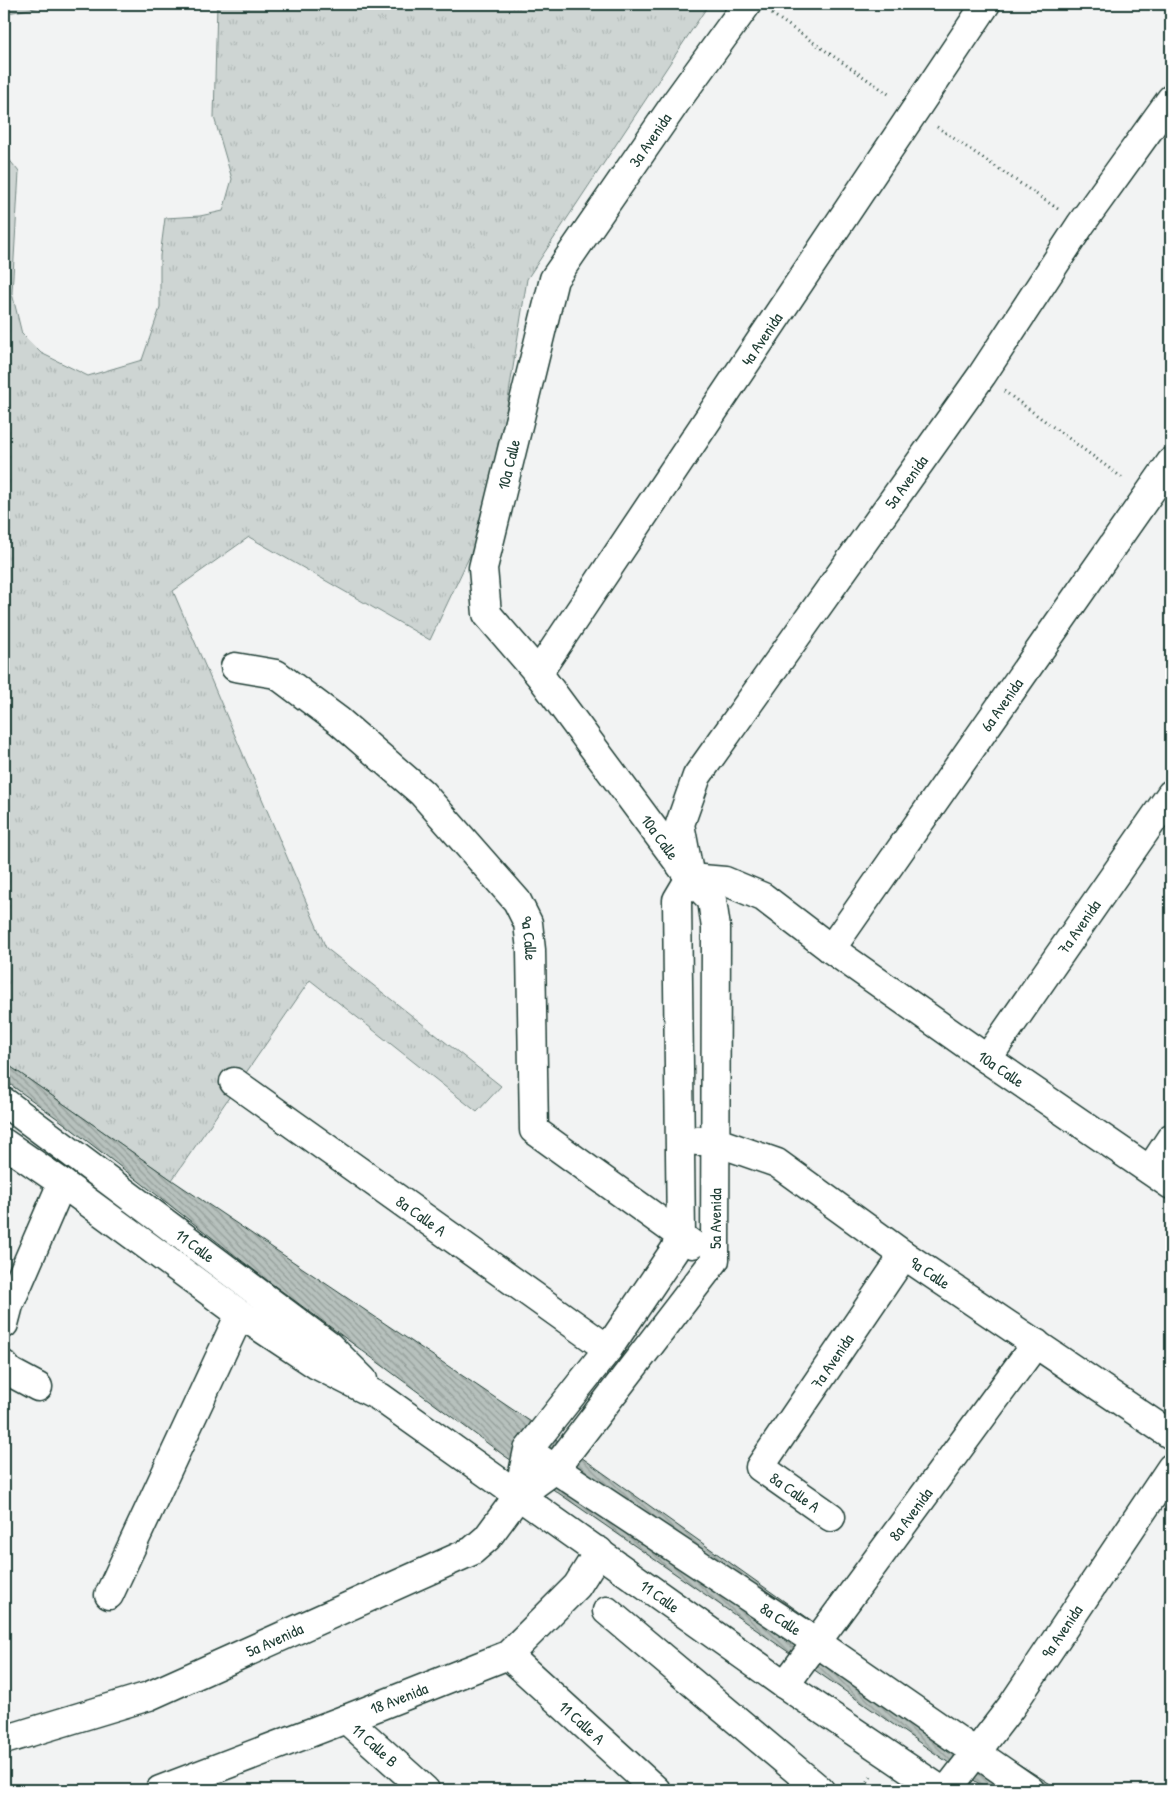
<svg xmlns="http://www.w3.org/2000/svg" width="1175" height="1794" viewBox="0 0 1175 1794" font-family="'Patrick Hand',sans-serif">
	<defs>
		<pattern id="grass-tufts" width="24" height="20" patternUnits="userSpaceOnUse" patternTransform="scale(1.25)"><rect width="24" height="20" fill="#ced5d3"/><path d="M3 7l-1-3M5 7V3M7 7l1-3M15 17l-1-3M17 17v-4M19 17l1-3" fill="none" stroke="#b0b8b6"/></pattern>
		<pattern id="building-back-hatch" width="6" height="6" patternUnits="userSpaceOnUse" patternTransform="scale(1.25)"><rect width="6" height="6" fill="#b7c1bd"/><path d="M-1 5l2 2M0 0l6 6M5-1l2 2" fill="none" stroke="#949e9a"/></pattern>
	</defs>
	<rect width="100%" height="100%" fill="#f2f3f3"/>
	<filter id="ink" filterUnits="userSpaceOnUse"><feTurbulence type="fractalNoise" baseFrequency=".02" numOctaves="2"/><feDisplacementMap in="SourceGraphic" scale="10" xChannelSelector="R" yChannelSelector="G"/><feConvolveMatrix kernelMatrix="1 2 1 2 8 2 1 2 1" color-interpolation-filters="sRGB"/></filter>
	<g filter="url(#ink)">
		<!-- grass -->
		<g fill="url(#grass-tufts)" stroke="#768984">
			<path d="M4 4H56L8 13H4Z"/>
			<path d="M217 4H709L527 279 490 513 430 640 249 537 173 591 326 948 501 1086 477 1112 310 980 172 1180 4 1062V153L19 172 12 293 22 334 41 353 88 376 142 360 160 308V256L165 218 200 216 223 211 232 179 214 117Z"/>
		</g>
		<!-- building -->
		<path fill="url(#building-back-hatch)" stroke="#1f3d34" d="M4 1062 172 1180 540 1428 977 1738 1060 1790H988L502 1454 268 1281 65 1124 4 1080Z"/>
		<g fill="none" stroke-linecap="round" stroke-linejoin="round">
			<defs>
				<g id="minor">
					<path id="s1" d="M235 667 276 674 339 721 422 793 517 901 528 923 531 950 534 1130 692 1244"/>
					<path id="s2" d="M538 673 986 4"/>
					<path id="s3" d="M690 878 725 881 763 897 831 949 987 1059 1171 1185"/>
					<path id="s4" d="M831 949 1171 462"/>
					<path id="s5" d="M987 1059 1171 794"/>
					<path id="s6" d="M234 1082 608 1349"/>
					<path id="s7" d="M4 1102 329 1346 363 1380"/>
					<path id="s8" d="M697 1141H714L777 1163 904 1255 1171 1435"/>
					<path id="s9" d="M4 1143 62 1183 240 1314 317 1365 380 1397 785 1685 941 1790"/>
					<path d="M1150 1170 1171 1138"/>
					<path d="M4 1324 9 1305 62 1183"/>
					<path d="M4 1365 10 1372 38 1387"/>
					<path id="s10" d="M540 1459 816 1642 1030 1790"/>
					<path id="s11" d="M518 1496 528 1450 608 1349 674 1251 681 1237 677 900 690 878 680 824 697 776 982 375 1081 224 1171 99"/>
					<path id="s12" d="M831 1517 760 1467 904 1255"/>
					<path d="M109 1595 240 1314"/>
					<path d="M607 1611 820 1790"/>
					<path id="s13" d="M508 1655 656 1790"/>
					<path id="s14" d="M785 1685 1036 1343"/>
					<path id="s15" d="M346 1719 425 1790"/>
					<path id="s16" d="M4 1740 149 1696 472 1551 487 1538 518 1496 554 1470 715 1260 716 928 712 900 690 878 538 673 487 614 483 568 554 279 676 102 747 4"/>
					<path id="s17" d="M160 1790 346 1719 508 1655 577 1586 599 1551"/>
					<path id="s18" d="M947 1790 1011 1707 1171 1468"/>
				</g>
			</defs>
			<!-- minor casing -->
			<use href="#minor" stroke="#1f3d34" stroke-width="31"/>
			<!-- path -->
			<g stroke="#1f3d34" stroke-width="3" stroke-dasharray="1 4" stroke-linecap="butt">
				<path d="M772 14 890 95"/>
				<path d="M937 127 1058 209"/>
				<path d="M1004 391 1124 479"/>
				<path d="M862 1790 871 1777"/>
			</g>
			<!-- minor -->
			<use href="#minor" stroke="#fff" stroke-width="28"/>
		</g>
	</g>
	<g text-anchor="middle" stroke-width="4" stroke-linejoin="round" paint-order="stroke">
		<!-- street labels -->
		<g font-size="16" fill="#1f3d34" stroke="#fff">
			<text dy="6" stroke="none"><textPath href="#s16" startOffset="2124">3a Avenida</textPath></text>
			<text dy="6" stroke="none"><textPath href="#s2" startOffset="402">4a Avenida</textPath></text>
			<text dy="6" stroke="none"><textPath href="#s16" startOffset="1764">10a Calle</textPath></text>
			<text dy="6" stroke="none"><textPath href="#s11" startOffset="1139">5a Avenida</textPath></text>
			<text dy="6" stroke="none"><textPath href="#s4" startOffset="298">6a Avenida</textPath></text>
			<text transform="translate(660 837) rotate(54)" y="6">10a Calle</text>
			<text dy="6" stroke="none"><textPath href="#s5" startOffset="161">7a Avenida</textPath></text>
			<text dy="6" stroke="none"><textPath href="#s1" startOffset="414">9a Calle</textPath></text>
			<text dy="6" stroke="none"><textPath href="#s3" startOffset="370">10a Calle</textPath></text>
			<text dy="6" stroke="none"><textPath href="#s6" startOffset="230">8a Calle A</textPath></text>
			<text dy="6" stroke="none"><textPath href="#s16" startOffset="928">5a Avenida</textPath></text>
			<text dy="6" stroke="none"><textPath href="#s7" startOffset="239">11 Calle</textPath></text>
			<text dy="6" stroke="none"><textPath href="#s8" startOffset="272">9a Calle</textPath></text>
			<text dy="6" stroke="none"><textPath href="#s12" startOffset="215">7a Avenida</textPath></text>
			<text transform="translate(795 1492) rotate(35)" y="6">8a Calle A</text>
			<text dy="6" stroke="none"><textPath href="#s14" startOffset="212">8a Avenida</textPath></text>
			<text dy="6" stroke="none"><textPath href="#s9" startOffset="798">11 Calle</textPath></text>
			<text dy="6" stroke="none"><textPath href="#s10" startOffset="289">8a Calle</textPath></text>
			<text dy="6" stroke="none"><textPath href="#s18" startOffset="196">9a Avenida</textPath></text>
			<text dy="6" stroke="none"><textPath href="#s16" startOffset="289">5a Avenida</textPath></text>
			<text dy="6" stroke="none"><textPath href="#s17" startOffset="256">18 Avenida</textPath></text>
			<text dy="6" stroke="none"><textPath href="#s13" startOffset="100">11 Calle A</textPath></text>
			<text dy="6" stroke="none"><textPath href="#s15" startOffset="39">11 Calle B</textPath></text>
		</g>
	</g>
	<!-- margin -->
	<rect width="1175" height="1794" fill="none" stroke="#fff" stroke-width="20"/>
	<rect x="10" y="10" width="1155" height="1774" fill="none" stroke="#1f3d34" stroke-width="2" filter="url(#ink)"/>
</svg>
